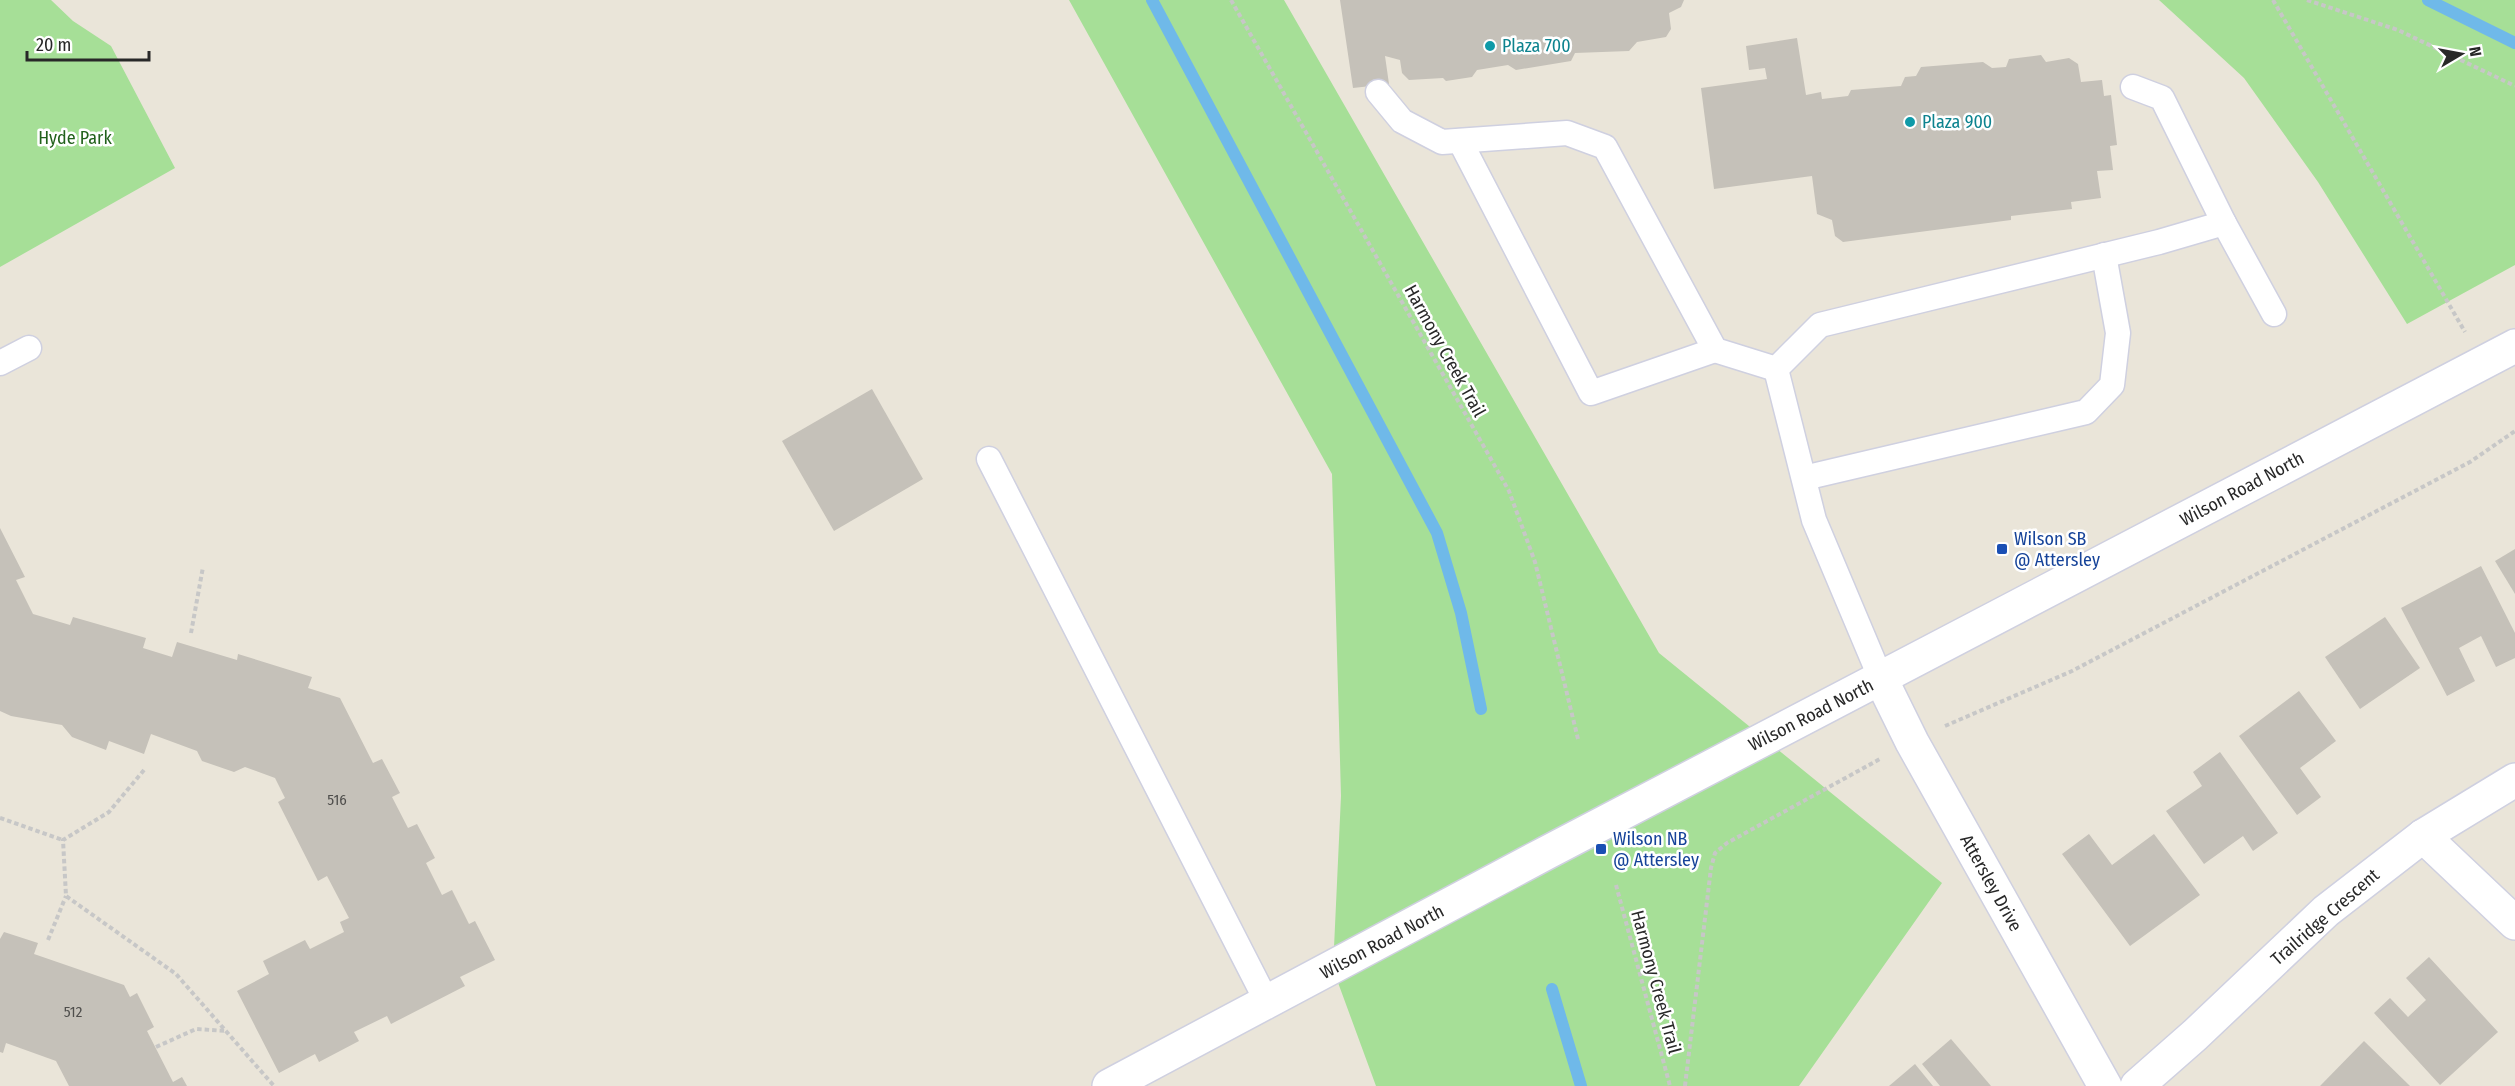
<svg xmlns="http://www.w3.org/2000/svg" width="2515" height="1086" viewBox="0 0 2515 1086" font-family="'Fira Sans Condensed',sans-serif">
	<rect width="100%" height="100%" fill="#eae5d9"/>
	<!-- green -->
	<g fill="#a6df97">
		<path d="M0 0H51L73 21 111 46 175 168 0 267Z"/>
		<path d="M1069 0H1284L1659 653 1942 883 1799 1086H1376L1333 969 1341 796 1332 474Z"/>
		<path d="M2159 0H2515V265L2407 324 2318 182 2244 78Z"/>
	</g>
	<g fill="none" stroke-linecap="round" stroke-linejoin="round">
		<!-- stream -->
		<g stroke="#6fb9e9" stroke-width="12">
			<path d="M1152 0 1437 533 1461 613 1481 709"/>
			<path d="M2428 0 2515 43"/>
			<path d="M1552 989 1581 1086"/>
		</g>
	</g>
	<!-- building -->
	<g fill="#c5c1b9">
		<path d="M1340 0H1684L1681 7 1669 13 1671 29 1666 37 1637 42 1629 51 1575 53 1571 61 1516 70 1508 65 1477 70 1472 77 1446 81 1443 78 1409 80 1402 73 1400 60 1385 56 1389 84 1353 88Z"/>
		<path d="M1797 38 1806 95 1821 92 1822 99 1848 96 1851 90 1901 86 1905 77 1916 76 1921 67 1983 62 1992 68 2006 67 2009 59 2041 55 2046 62 2069 58 2078 64 2081 82 2102 80 2104 96 2111 95 2117 145 2110 146 2113 170 2097 171 2101 198 2071 202 2072 209 2011 216V220L1843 242 1835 236 1832 220 1817 214 1812 176 1714 189 1701 88 1767 79 1765 68 1749 70 1746 46Z"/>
		<path d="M872 389 923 479 834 531 782 441Z"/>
		<path d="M0 528 25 577 16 580 33 614 70 625 73 617 146 638 143 648 172 657 177 642 237 660 238 654 312 677 308 688 340 698 373 763 382 759 400 793 392 797 408 828 417 824 435 858 426 863 442 895 452 890 469 924 475 921 495 960 460 977 465 986 391 1024 387 1016 354 1032 359 1041 319 1062 315 1054 279 1073 237 991 269 974 263 961 305 940 310 949 344 932 340 922 349 918 327 876 318 881 278 802 285 798 275 778 245 767 234 772 202 761 197 751 151 734 144 754 109 741 106 750 72 737 62 725 11 716 0 711Z"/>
		<path d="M2515 549V594L2495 561Z"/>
		<path d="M2481 566 2515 633V658L2496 667 2481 636 2459 648 2475 681 2447 696 2401 608Z"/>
		<path d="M2385 617 2420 668 2360 709 2325 657Z"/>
		<path d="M2299 691 2336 741 2300 768 2321 797 2297 815 2239 736Z"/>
		<path d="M2220 752 2278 833 2253 851 2243 836 2204 864 2166 811 2202 786 2193 772Z"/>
		<path d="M2089 834 2112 865 2154 834 2200 895 2130 946 2062 854Z"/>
		<path d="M4 932 38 943 34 954 124 985 130 997 137 993 154 1027 147 1031 173 1082 182 1077 187 1086H69L56 1061 6 1043 3 1053 0 1052V939Z"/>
		<path d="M2429 957 2498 1032 2440 1085 2374 1013 2390 998 2408 1017 2426 1000 2406 978Z"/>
		<path d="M1951 1039 1991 1086H1940L1922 1064Z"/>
		<path d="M2364 1041 2410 1086H2320Z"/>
		<path d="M1915 1064 1933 1086H1889Z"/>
	</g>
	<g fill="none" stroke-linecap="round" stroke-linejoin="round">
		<defs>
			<g id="lane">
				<path d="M2133 87 2162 98 2224 223 2274 314"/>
				<path d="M1378 92 1402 121 1442 142 1567 133 1605 147 1715 350 1776 369"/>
				<path d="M1460 141 1591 393 1715 350"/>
				<path d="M0 363 29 348"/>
				<path d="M989 459 1267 1002"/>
				<path d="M1804 478 2086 412 2112 385 2118 333 2104 255"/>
				<path d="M1881 679 1814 520 1776 369 1820 325 2159 242 2224 223"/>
			</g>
			<g id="street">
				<path d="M1881 679 1912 742 2105 1086"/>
				<path d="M2423 836 2515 923"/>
				<path d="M2137 1086 2195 1035 2326 911 2423 836 2515 780"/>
			</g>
			<path id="secondary" d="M1109 1086 1548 852 2515 346"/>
		</defs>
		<!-- lane casing -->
		<use href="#lane" stroke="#cfd0e0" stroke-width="27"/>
		<!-- street casing -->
		<use href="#street" stroke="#cfd0e0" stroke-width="36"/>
		<!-- secondary casing -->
		<use href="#secondary" stroke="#cfd0e0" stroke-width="36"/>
		<!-- path -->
		<g stroke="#c7c7c7" stroke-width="4" stroke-dasharray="4.5 3" stroke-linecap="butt">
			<path d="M1231 0 1509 491 1535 562 1578 739"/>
			<path d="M2273 0 2465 332"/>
			<path d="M2307 0 2398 30 2515 86"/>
			<path d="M191 633 203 567"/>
			<path d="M1945 726 2072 671 2470 462 2515 431"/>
			<path d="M144 770 109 812 63 840 66 896 176 974 274 1086"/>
			<path d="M0 818 63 840"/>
			<path d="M1616 885 1670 1086"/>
			<path d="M48 940 66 896"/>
			<path d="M156 1047 196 1029 226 1031"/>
			<path d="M1685 1086 1711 868 1715 853 1727 843 1880 759"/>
		</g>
		<!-- lane -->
		<use href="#lane" stroke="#fff" stroke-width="24"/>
		<!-- street -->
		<use href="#street" stroke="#fff" stroke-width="33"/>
		<!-- secondary -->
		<use href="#secondary" stroke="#fff" stroke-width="33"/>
	</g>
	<!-- markers -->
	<g fill="#0f9aa8" stroke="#fff" stroke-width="2">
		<circle cx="1490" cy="46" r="6"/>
		<circle cx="1910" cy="122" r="6"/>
	</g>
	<g fill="#1a4fb4" stroke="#fff" stroke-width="2">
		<rect x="1996" y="543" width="12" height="12" rx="3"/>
		<rect x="1595" y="843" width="12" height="12" rx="3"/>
	</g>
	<g text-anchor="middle" stroke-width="5" stroke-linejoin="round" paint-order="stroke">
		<!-- number labels -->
		<g font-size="15" fill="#4f4e4c">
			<text x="337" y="805">516</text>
			<text x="73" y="1017">512</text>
		</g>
		<!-- culture labels -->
		<g font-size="18" fill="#0d838f" stroke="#fff" text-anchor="start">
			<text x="1502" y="52">Plaza 700</text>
			<text x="1922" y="128">Plaza 900</text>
		</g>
		<!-- park labels -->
		<g font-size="18" fill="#21611b" stroke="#fff">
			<text x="75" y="144">Hyde Park</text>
		</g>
		<!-- street labels -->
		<g font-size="18" fill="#282828" stroke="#fff">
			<text transform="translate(1445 351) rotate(61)" y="6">Harmony Creek Trail</text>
			<text transform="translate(2242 489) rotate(-28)" y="6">Wilson Road North</text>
			<text transform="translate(1811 715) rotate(-27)" y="6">Wilson Road North</text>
			<text transform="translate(1991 883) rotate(61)" y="6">Attersley Drive</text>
			<text transform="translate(2325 917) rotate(-41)" y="6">Trailridge Crescent</text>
			<text transform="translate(1382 942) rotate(-28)" y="6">Wilson Road North</text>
			<text transform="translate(1656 982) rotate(75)" y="6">Harmony Creek Trail</text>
		</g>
		<!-- transit labels -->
		<g font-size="18" fill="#164399" stroke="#fff" text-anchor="start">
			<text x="2014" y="545">Wilson SB<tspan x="2014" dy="21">@ Attersley</tspan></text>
			<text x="1613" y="845">Wilson NB<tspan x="1613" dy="21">@ Attersley</tspan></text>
		</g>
	</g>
	<!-- north arrow -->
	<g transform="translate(2461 54) rotate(80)" stroke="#ffffff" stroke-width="4.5" paint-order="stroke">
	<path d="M0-4.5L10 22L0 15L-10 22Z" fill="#282828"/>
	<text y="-9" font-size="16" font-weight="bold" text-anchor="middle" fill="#282828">N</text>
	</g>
	<!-- scale -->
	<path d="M27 51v9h122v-9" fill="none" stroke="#282828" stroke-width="3"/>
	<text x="36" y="51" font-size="18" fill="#282828" stroke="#ffffff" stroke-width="4.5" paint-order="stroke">20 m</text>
</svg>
